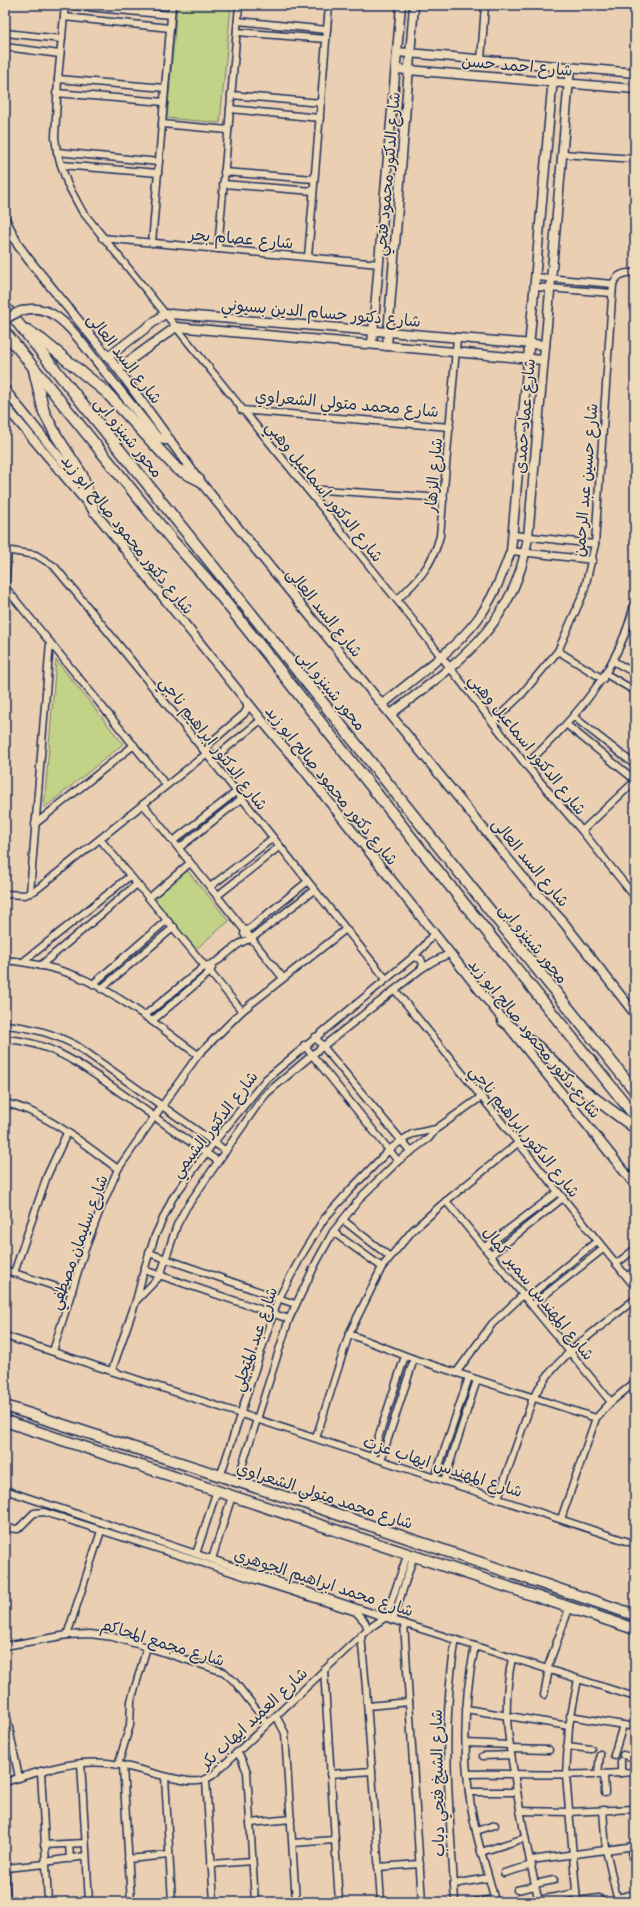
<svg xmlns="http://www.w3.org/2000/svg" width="640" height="1907" viewBox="0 0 640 1907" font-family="Mynerve,'Playpen Sans Arabic',sans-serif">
	<rect width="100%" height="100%" fill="#ebcfb3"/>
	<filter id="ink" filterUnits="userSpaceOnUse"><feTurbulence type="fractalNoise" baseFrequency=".025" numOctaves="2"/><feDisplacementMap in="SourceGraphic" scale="8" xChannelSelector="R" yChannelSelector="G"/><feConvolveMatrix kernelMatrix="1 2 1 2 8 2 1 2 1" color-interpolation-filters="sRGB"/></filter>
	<g filter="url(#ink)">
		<!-- green -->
		<g fill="#c2d286" stroke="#6e8072">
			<path d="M177 5H231L220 123 167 118Z"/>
			<path d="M56 660 123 744 44 808Z"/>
			<path d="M186 869 229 921 196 949 152 898Z"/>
		</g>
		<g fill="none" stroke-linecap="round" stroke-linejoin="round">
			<defs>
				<g id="minor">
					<path d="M65 5 58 79 55 137 57 152 67 183 82 211 397 600 526 765 582 831 635 897"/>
					<path d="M65 5 171 15"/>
					<path d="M64 17 170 28"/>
					<path d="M238 21 327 30"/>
					<path d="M237 32 326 39"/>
					<path d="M5 33 62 39"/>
					<path d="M5 47 60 54"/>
					<path d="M481 60 485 5"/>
					<path d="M58 79 165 88"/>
					<path d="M56 93 164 102"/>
					<path d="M231 95 321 103"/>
					<path d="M230 109 320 118"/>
					<path d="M162 124 228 130"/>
					<path d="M57 152 159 162"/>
					<path d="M562 154 635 159"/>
					<path d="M61 165 158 173"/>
					<path d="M224 172 314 179"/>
					<path d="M223 184 313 191"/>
					<path d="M102 238 379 264"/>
					<path d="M152 243 172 5"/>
					<path d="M218 249 239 5"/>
					<path d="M308 257 329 5"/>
					<path d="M536 277 613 284"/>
					<path d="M535 287 612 293"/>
					<path d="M241 410 450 427"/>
					<path d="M307 489 444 498"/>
					<path d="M513 535 595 544"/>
					<path d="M5 550 36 555 54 566C167 702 275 841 386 979"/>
					<path d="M511 551 593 560"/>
					<path d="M5 587 166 785"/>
					<path d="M5 590 8 550"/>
					<path d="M397 600C419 579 432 566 440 536L457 337"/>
					<path d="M558 651 603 679"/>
					<path d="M613 661 635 673"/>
					<path d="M606 674 635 691"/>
					<path d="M574 717 635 765"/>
					<path d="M493 722 521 695 558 651 584 592 595 544 613 284C617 274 625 272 635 273"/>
					<path d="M567 725 635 780"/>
					<path d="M206 754 218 755 261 720"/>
					<path d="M526 765C575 717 620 671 635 600"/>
					<path d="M143 804 283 978"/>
					<path d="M35 824 134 745"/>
					<path d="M582 831 635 781"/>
					<path d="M100 839 242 1011"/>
					<path d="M173 841 236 792"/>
					<path d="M179 848 241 799"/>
					<path d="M210 887 273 838"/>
					<path d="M30 893 50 642"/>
					<path d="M5 894 25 895 36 890 206 754 210 743 244 714 247 709V702"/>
					<path d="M217 896 280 846"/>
					<path d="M149 898 190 863"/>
					<path d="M244 934 245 932 307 882"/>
					<path d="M413 957 421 959 423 965 421 969"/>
					<path d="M5 960C35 963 67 970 94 984 129 1002 166 1032 198 1055"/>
					<path d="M23 962 130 876"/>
					<path d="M40 966 137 884"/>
					<path d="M93 984 167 920"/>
					<path d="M101 989 174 927"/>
					<path d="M395 990 635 1287"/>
					<path d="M144 1016 205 966C224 963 233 942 251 939L314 890"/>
					<path d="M152 1021 210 972 212 968"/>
					<path d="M5 1025C31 1027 53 1033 77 1046L226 1151"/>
					<path d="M315 1037 411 1152"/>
					<path d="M5 1039C54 1042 85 1068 124 1095 155 1117 186 1140 218 1161"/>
					<path d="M304 1045 398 1161"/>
					<path d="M5 1103C45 1111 85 1145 118 1169"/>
					<path d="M446 1201 611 1402"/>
					<path d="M343 1220 390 1257"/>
					<path d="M333 1232 382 1267"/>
					<path d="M485 1247 558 1192"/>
					<path d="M149 1253 295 1304"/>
					<path d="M491 1255 563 1198"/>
					<path d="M616 1264 635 1249"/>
					<path d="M5 1270 72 1292"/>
					<path d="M144 1270 289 1319"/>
					<path d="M14 1273 47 1176 67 1133"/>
					<path d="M627 1277 635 1270"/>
					<path d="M527 1298 597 1241"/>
					<path d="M136 1301 160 1276 177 1225 186 1208 258 1104 267 1093 312 1055 421 969 434 961 449 954"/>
					<path d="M532 1305 603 1249"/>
					<path d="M349 1334 414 1359 596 1418"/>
					<path d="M5 1336 635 1544"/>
					<path d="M53 1351 84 1252 100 1210 118 1169 162 1106 198 1055 242 1011 346 929"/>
					<path d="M112 1370 136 1301 144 1270 155 1236 172 1199 214 1142 266 1079 413 957 424 946 433 934"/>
					<path d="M456 1373 492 1324 524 1294"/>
					<path d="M316 1438 349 1334 382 1267 413 1230 446 1201 518 1143"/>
					<path d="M372 1457 405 1356"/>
					<path d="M381 1460 414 1359"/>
					<path d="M220 1477 273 1314 279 1298 303 1253 324 1219 350 1190 389 1150 401 1141 412 1134 436 1129"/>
					<path d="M435 1478 469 1377"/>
					<path d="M444 1481 477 1380"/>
					<path d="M237 1482 289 1319 317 1261 333 1232 362 1196 398 1161 429 1138 436 1129 481 1097"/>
					<path d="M5 1490 393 1620 635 1697"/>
					<path d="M498 1498 533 1398C555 1356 599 1329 635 1299"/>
					<path d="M561 1519 596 1418 611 1402 635 1382"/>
					<path d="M5 1528 18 1529 34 1513 44 1512 356 1612 365 1622 368 1629"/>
					<path d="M196 1554 217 1490"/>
					<path d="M212 1559 232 1496"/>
					<path d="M393 1620 414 1555"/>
					<path d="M404 1623 422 1902"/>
					<path d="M67 1635 101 1531"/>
					<path d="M361 1635 366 1687 381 1902"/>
					<path d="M5 1646 67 1635 90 1634 113 1637 147 1647 224 1672 234 1681 267 1723"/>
					<path d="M475 1646C462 1706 462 1771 476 1831 481 1855 490 1878 495 1902"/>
					<path d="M512 1658C502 1707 508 1737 516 1785 522 1824 530 1863 539 1902"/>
					<path d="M547 1669 570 1606"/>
					<path d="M324 1670 339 1902"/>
					<path d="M544 1695 549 1669"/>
					<path d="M368 1706 409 1702"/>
					<path d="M5 1708 19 1778"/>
					<path d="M466 1709 569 1726"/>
					<path d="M276 1716 285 1733 296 1902"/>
					<path d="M570 1716 635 1727"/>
					<path d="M466 1743 509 1745"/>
					<path d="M567 1746 591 1749"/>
					<path d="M510 1749 549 1750"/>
					<path d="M237 1752 242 1760 247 1772 255 1902"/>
					<path d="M614 1755 623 1725"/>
					<path d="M623 1755 635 1758"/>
					<path d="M483 1756 511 1755"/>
					<path d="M621 1761V1773"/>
					<path d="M81 1763 89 1902"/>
					<path d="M118 1765 130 1725 131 1701 147 1647"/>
					<path d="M123 1766 131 1902"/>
					<path d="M41 1771 48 1902"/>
					<path d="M330 1774 372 1771"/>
					<path d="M467 1774C523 1773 579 1777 635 1772"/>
					<path d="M598 1775 600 1754"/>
					<path d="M604 1775 605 1793"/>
					<path d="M165 1777 172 1902"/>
					<path d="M206 1780 214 1902"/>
					<path d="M5 1782C38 1772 71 1760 107 1763 134 1766 160 1777 188 1781 198 1782 204 1781 213 1775L368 1629 386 1617 408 1553"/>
					<path d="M469 1792H517"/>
					<path d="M603 1810 606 1850 618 1902"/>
					<path d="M520 1811 568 1812 635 1809"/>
					<path d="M250 1823 291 1819"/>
					<path d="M476 1831 495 1825"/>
					<path d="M293 1843 334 1840"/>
					<path d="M69 1844 70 1859"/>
					<path d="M44 1845 85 1843"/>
					<path d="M631 1846 635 1866"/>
					<path d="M481 1852 525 1838"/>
					<path d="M128 1859 169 1855"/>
					<path d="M531 1860 635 1846"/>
					<path d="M45 1862 86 1856"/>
					<path d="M211 1864 252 1861"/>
					<path d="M378 1867 420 1864"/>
					<path d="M5 1868 46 1864"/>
					<path d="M504 1873 532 1865"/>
					<path d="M5 1874 7 1902"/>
					<path d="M454 1884 488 1878"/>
					<path d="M535 1884 554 1880"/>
					<path d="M517 1890 535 1886"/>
					<path d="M617 1898 635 1894"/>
					<path d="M539 1900 576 1893"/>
					<path d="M577 1901 599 1898"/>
					<path d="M455 1902C450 1815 440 1726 456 1639"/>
					<path d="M475 1902 494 1899"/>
					<path d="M577 1902 566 1775 569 1726 578 1679"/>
				</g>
				<g id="tertiary">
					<path d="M397 52 635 73"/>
					<path d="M396 69 635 89"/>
					<path d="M5 219 18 245 29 260 118 369 199 480 527 882 564 923 635 1014"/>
					<path d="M372 344 401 5"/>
					<path d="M387 346 414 5"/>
					<path d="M108 357 163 315 171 314 545 345"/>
					<path d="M98 363 157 437 164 440H170"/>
					<path d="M118 369 176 327 543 360"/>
					<path d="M5 390 77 479 84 494"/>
					<path d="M5 406 94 511 277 739 299 764 635 1185"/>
					<path d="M383 704C413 679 454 650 477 620 493 599 502 575 511 551L554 66"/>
					<path d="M391 714C457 663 515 626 528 537L570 68"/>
				</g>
				<g id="primary">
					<path d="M5 307 635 1091"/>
					<path d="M27 330 42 340 106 392 177 469 199 480"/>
					<path d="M5 332 172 540 207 579 270 658 422 851 635 1116"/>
					<path d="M34 370 44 412 56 435 82 475 94 511"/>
					<path d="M503 1021 538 1047 582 1089 635 1128"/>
					<path d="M5 1406 304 1503 635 1615"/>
					<path d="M5 1421 635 1629"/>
				</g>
			</defs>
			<!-- minor casing -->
			<use href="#minor" stroke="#1b2f5e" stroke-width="9"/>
			<!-- tertiary casing -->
			<use href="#tertiary" stroke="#1b2f5e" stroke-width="11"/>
			<!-- primary casing -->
			<use href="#primary" stroke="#1b2f5e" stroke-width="13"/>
			<!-- minor -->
			<use href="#minor" stroke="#eedab8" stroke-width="6"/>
			<!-- tertiary -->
			<use href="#tertiary" stroke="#eedab8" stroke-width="8"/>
			<!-- primary -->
			<use href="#primary" stroke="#eedab8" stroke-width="10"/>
			<defs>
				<path id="tertiary-bridge" d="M5 320C48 287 74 334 98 363"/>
			</defs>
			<!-- tertiary-bridge casing -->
			<use href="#tertiary-bridge" stroke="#1b2f5e" stroke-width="11" stroke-linecap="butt"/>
			<!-- tertiary-bridge -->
			<use href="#tertiary-bridge" stroke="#eedab8" stroke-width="8"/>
		</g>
	</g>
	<g text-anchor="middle" stroke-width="3.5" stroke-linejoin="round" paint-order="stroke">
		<!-- street labels -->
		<g font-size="16" fill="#1b2f5e" stroke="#eedab8">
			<text transform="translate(517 65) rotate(5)" y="6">شارع احمد حسن</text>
			<text transform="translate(387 174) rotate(-85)" y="6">شارع الدكتور محمود فتحي</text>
			<text transform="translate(241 238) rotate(5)" y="6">شارع عصام بحر</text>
			<text transform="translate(321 312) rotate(5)" y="6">شارع دكتور حسام الدين بسيوني</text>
			<text transform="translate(125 358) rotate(52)" y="6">شارع السد العالى</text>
			<text transform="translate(347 403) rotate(5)" y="6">شارع محمد متولي الشعراوي</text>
			<text transform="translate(524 416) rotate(-85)" y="6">شارع عماد حمدى</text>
			<text transform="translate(129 437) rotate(51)" y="6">محور شينزو ابى</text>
			<text transform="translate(433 475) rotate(-85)" y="6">شارع الزهار</text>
			<text transform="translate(585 480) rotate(-85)" y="6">شارع حسين عبد الرحمن</text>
			<text transform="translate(325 491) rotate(51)" y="6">شارع الدكتور اسماعيل وهبي</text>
			<text transform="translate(128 534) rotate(51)" y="6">شارع دكتور محمود صالح ابو زيد</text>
			<text transform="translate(325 612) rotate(51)" y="6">شارع السد العالى</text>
			<text transform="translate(332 690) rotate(51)" y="6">محور شينزو ابى</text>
			<text transform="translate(214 743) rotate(52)" y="6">شارع الدكتور ابراهيم ناجي</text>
			<text transform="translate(528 744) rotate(51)" y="6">شارع الدكتور اسماعيل وهبي</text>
			<text transform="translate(332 785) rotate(51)" y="6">شارع دكتور محمود صالح ابو زيد</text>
			<text transform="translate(531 862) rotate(50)" y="6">شارع السد العالى</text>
			<text transform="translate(534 943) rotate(51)" y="6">محور شينزو ابى</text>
			<text transform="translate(535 1038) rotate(51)" y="6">شارع دكتور محمود صالح ابو زيد</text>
			<text transform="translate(214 1124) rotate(-52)" y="6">شارع الدكتور الشيمي</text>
			<text transform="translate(525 1131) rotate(51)" y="6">شارع الدكتور ابراهيم ناجي</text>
			<text transform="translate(78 1242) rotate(-70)" y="6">شارع سليمان مصطفي</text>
			<text transform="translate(539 1293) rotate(51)" y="6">شارع المهندس سمير كمال</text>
			<text transform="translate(254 1339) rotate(-71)" y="6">شارع عبد المتجلي</text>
			<text transform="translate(443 1466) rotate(18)" y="6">شارع المهندس ايهاب عزت</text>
			<text transform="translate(325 1495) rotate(18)" y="6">شارع محمد متولي الشعراوي</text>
			<text transform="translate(324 1582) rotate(18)" y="6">شارع محمد ابراهيم الجوهري</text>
			<text transform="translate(163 1642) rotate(17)" y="6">شارع مجمع المحاكم</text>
			<text transform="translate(253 1718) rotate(-43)" y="6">شارع العميد ايهاب بكر</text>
			<text transform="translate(437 1783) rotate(-91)" y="6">شارع الشيخ فتحي دياب</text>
		</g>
	</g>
	<!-- margin -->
	<rect width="640" height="1907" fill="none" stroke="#eedab8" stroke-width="20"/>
	<rect x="10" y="10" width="620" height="1887" fill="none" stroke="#1b2f5e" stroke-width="1.5" filter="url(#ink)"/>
</svg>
